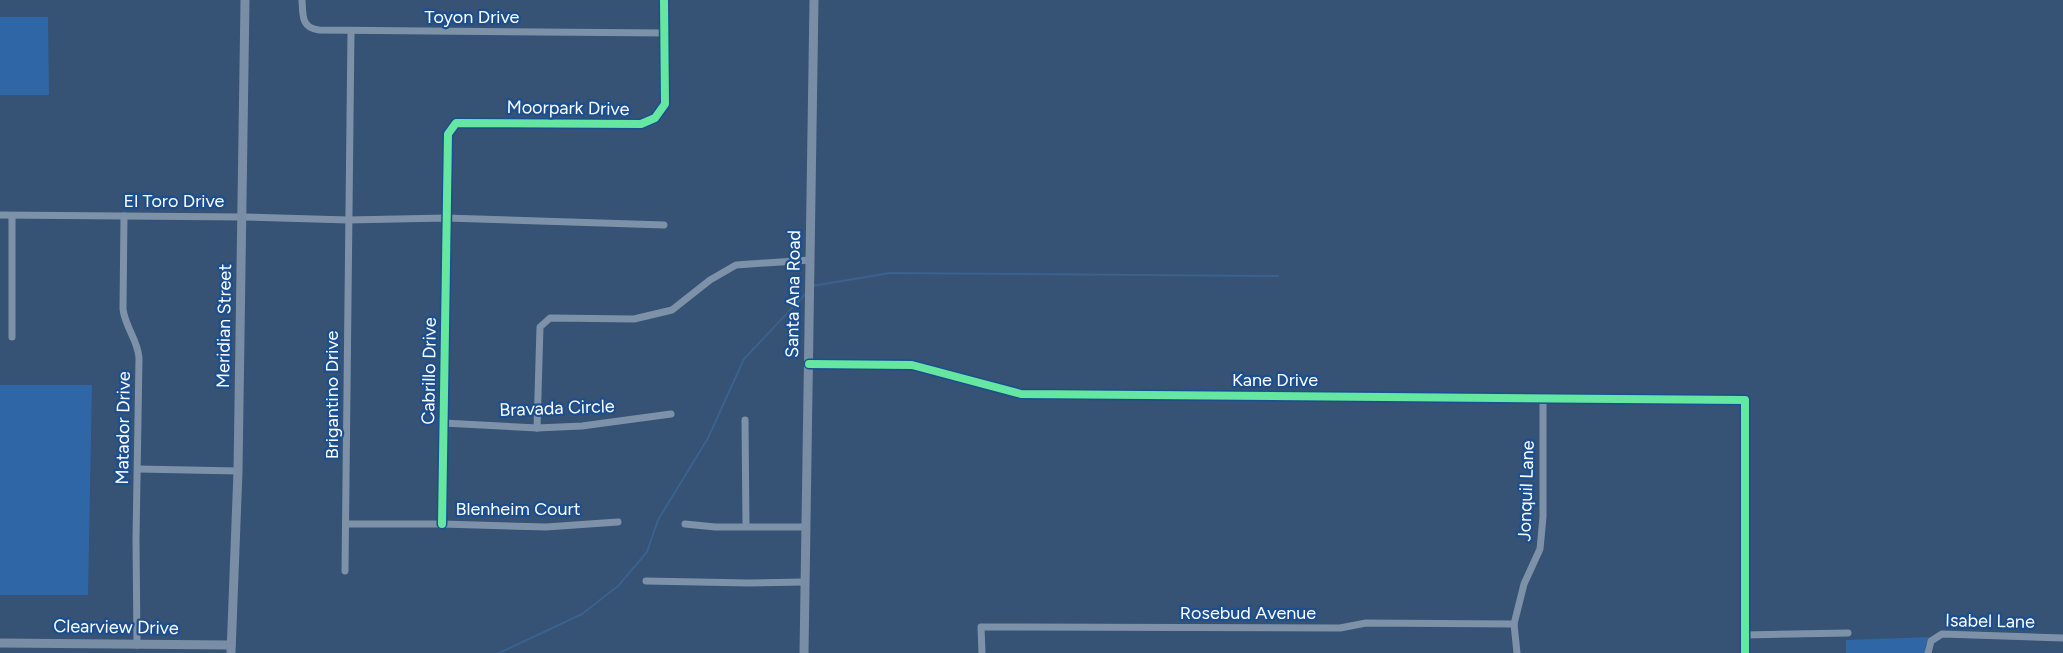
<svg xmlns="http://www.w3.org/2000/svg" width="2063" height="653" viewBox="0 0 2063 653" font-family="Figtree,sans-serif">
	<rect width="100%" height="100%" fill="#365274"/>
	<!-- green -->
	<g fill="#2f66a5">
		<path d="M0 17H48L49 95H0Z"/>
		<path d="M0 385H92L88 595H0Z"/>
		<path d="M1929 637 1925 647V653H1846V640Z"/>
	</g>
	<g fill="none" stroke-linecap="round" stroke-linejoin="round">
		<!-- stream -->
		<g stroke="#3b618d" stroke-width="2">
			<path d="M812 286 890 273 1278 276"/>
			<path d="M499 653 582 614 618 586 647 552 658 520 708 438 744 359 806 293"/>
		</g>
		<!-- street -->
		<g stroke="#7d92a8" stroke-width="7">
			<path d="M302 0C303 15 301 28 319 30L665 33"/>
			<path d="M0 215 243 217 348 220 446 218 664 225"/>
			<path d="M124 216 123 309C125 327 138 340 139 358L136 539 137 645"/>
			<path d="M12 337V216"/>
			<path d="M809 364 912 365 1021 394 1745 400V653"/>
			<path d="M745 420 746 526"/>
			<path d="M443 423 537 428 582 426 671 414"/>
			<path d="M537 428 540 327 550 318 634 319 672 310 710 280 736 265 810 260"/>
			<path d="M138 469 238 471"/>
			<path d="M346 524H442L546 527 618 522"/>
			<path d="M442 524 448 134 456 123 641 124 655 118 665 104 664 0"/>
			<path d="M685 524 715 527H806"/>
			<path d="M345 571 351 31"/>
			<path d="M646 581 749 583 804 582"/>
			<path d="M1745 635 1848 633"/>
			<path d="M982 653 981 627 1340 628 1366 623 1514 624"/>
			<path d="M1517 653 1514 624 1524 584 1540 549 1543 517V397"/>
			<path d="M1928 653 1931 641 1942 634 2063 638"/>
		</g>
		<!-- secondary -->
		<g stroke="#798da4" stroke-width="9">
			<path d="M0 643 231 645"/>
			<path d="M231 653 238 471 245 0"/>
			<path d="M804 653 814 0"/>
		</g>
		<defs>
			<g id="cycleway">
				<path d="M809 364 912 365 1021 394 1745 400V653"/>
				<path d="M442 524 448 134 456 123 641 124 655 118 665 104 664 0"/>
			</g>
		</defs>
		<!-- cycleway casing -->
		<use href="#cycleway" stroke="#1b4f8f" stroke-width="11"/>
		<!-- cycleway -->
		<use href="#cycleway" stroke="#66e7a1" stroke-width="8"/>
	</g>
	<g text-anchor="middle" stroke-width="4.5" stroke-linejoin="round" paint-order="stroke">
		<!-- street labels -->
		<g font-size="18" fill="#fff" stroke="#1b4f8f">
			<text x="472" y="23">Toyon Drive</text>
			<text transform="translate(568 108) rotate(1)" y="6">Moorpark Drive</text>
			<text x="174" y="207">El Toro Drive</text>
			<text transform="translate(793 294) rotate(-89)" y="6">Santa Ana Road</text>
			<text transform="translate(224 326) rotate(-89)" y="6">Meridian Street</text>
			<text transform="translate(429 371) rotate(-89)" y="6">Cabrillo Drive</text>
			<text x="1275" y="386">Kane Drive</text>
			<text transform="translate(332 395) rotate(-90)" y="6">Brigantino Drive</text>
			<text transform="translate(557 408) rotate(-2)" y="6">Bravada Circle</text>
			<text transform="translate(123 428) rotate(-89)" y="6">Matador Drive</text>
			<text transform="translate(1526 491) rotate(-88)" y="6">Jonquil Lane</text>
			<text x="518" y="515">Blenheim Court</text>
			<text x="1248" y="619">Rosebud Avenue</text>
			<text transform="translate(1990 621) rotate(1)" y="6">Isabel Lane</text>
			<text transform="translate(116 627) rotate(1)" y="6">Clearview Drive</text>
		</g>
	</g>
</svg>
